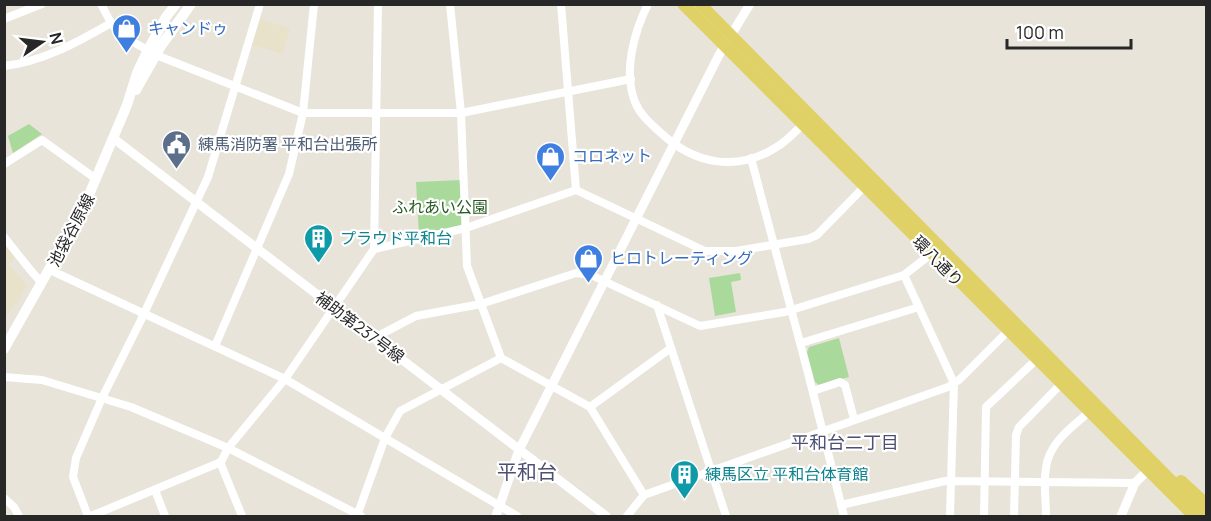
<svg xmlns="http://www.w3.org/2000/svg" width="1211" height="521" viewBox="0 0 1211 521" font-family="Manrope,'Noto Sans JP',sans-serif">
	<rect width="100%" height="100%" fill="#e8e4da"/>
	<!-- education -->
	<g fill="#e8e2cb">
		<path d="M260 19 290 28 283 54 252 45Z"/>
		<path d="M5 244 15 258 8 264 27 285 17 305 14 304 5 320Z"/>
	</g>
	<!-- green -->
	<g fill="#aad99c">
		<path d="M29 124 42 134 13 153 8 136Z"/>
		<path d="M461 180 463 222 460 226 419 235 416 182Z"/>
		<path d="M740 273 741 280 731 282 736 312 715 316 709 278Z"/>
		<path d="M839 338 849 377 819 385 815 382 807 352 809 347Z"/>
	</g>
	<g fill="none" stroke-linecap="round" stroke-linejoin="round">
		<!-- minor -->
		<g stroke="#fff" stroke-width="8">
			<path d="M101 4 111 23 121 35 156 55 303 113H461L631 79"/>
			<path d="M450 4 461 113 467 266 501 358 590 407 644 495"/>
			<path d="M561 4 576 190 705 251H736L808 239 817 235 865 186"/>
			<path d="M648 4C634 32 623 72 635 102 640 115 651 124 661 133 694 164 736 172 775 148 786 142 794 133 803 124"/>
			<path d="M4 19 42 4"/>
			<path d="M4 66C42 62 78 42 111 23"/>
			<path d="M751 158 808 373 844 516"/>
			<path d="M4 164 42 140 96 179"/>
			<path d="M4 237 32 272 42 283"/>
			<path d="M374 249 466 228 576 190"/>
			<path d="M50 270 285 379 517 516"/>
			<path d="M904 275 954 383 950 516"/>
			<path d="M657 305 726 516"/>
			<path d="M374 338 416 316 481 304 576 273 591 275 700 326 785 312 904 275 931 254"/>
			<path d="M801 343 919 307"/>
			<path d="M215 346 289 174 303 113 314 4"/>
			<path d="M4 377 42 380 131 407 228 448 361 516"/>
			<path d="M813 391 840 382 845 385 854 419"/>
			<path d="M590 407 671 348"/>
			<path d="M220 462 242 516"/>
			<path d="M155 490 165 516"/>
			<path d="M4 498 14 507 19 516"/>
			<path d="M841 505 945 481 1135 483"/>
			<path d="M88 516 73 477 76 458 102 398 141 320 208 177 260 4"/>
			<path d="M91 516 221 462 228 448 285 379 374 249 378 4"/>
			<path d="M357 516 385 438 400 411 501 358"/>
			<path d="M627 516 644 495 948 387 959 380 1008 331"/>
			<path d="M984 516 986 407 1036 360"/>
			<path d="M1014 516 1016 435 1019 427 1061 384"/>
			<path d="M1046 516C1046 496 1041 468 1052 450 1060 435 1077 423 1089 412"/>
		</g>
		<!-- tertiary -->
		<g stroke="#fff" stroke-width="9">
			<path d="M113 138 606 516"/>
			<path d="M496 516 519 450 719 55 750 4"/>
			<path d="M1121 516 1135 483 1151 467"/>
		</g>
		<!-- secondary -->
		<g stroke="#fff" stroke-width="10">
			<path d="M136 90 161 46 191 4"/>
			<path d="M4 349 83 209 127 105 137 73 148 50 166 17 176 4"/>
		</g>
		<!-- primary -->
		<g stroke="#e0d167" stroke-width="12">
			<path d="M683 4 1194 516"/>
			<path d="M700 4 1206 516"/>
			<path d="M1181 481 1206 504"/>
		</g>
	</g>
	<!-- icons -->
	<defs>
		<symbol id="shop-pin" viewBox="-11 -11 22 30"><path d="M0 17L-7.5 6A9.5 9.5 0 1 1 7.5 6Z" fill="#3f7fe0" stroke="#fff"/><path d="M-5-2.5h2.3a2.7 3.5 0 0 1 5.4 0H5L5.5 6h-11ZM-1.5-2.5h3a1.5 2.3 0 0 0-3 0Z" fill="#fff"/></symbol>
		<symbol id="civic-pin" viewBox="-11 -11 22 30"><path d="M0 17L-7.5 6A9.5 9.5 0 1 1 7.5 6Z" fill="#5c6f8a" stroke="#fff"/><path d="M-.6-6.5H3V-4.5H.6V-3L4-1V1h2V6H-6V1h2V-1L-.6-3ZM-1.2 2.5V6h2.4V2.5Z" fill="#fff"/></symbol>
		<symbol id="building-pin" viewBox="-11 -11 22 30"><path d="M0 17L-7.5 6A9.5 9.5 0 1 1 7.5 6Z" fill="#0f9aa8" stroke="#fff"/><path d="M-4-6H4V6H1V3H-1V6H-4ZM-2.5-4.3h1.7v1.8h-1.7ZM.8-4.3h1.7v1.8H.8ZM-2.5-1h1.7V.8h-1.7ZM.8-1h1.7V.8H.8Z" fill="#fff"/></symbol>
	</defs>
	<g fill-rule="evenodd">
		<use href="#shop-pin" x="110" y="12" width="33" height="45"/>
		<use href="#civic-pin" x="160" y="128" width="33" height="45"/>
		<use href="#shop-pin" x="534" y="140" width="33" height="45"/>
		<use href="#building-pin" x="302" y="222" width="33" height="45"/>
		<use href="#shop-pin" x="572" y="242" width="33" height="45"/>
		<use href="#building-pin" x="668" y="458" width="33" height="45"/>
	</g>
	<g text-anchor="middle" stroke-width="4.5" stroke-linejoin="round" paint-order="stroke">
		<!-- shop labels -->
		<g font-size="16" fill="#366cbe" stroke="#fff" text-anchor="start">
			<text x="148" y="34">キャンドゥ</text>
			<text x="572" y="162">コロネット</text>
			<text x="610" y="264">ヒロトレーティング</text>
		</g>
		<!-- service labels -->
		<g font-size="16" fill="#4e5e75" stroke="#fff" text-anchor="start">
			<text x="198" y="150">練馬消防署 平和台出張所</text>
		</g>
		<!-- park labels -->
		<g font-size="16" fill="#265b20" stroke="#fff">
			<text x="440" y="213">ふれあい公園</text>
		</g>
		<!-- street labels -->
		<g font-size="16" fill="#272727" stroke="#fff">
			<text transform="translate(71 230) rotate(-62)" y="6">池袋谷原線</text>
			<text transform="translate(938 261) rotate(45)" y="6">環八通り</text>
			<text transform="translate(360 327) rotate(37)" y="6">補助第237号線</text>
		</g>
		<!-- culture labels -->
		<g font-size="16" fill="#0d838f" stroke="#fff" text-anchor="start">
			<text x="340" y="244">プラウド平和台</text>
			<text x="705" y="480">練馬区立 平和台体育館</text>
		</g>
		<!-- neighbourhood labels -->
		<g font-size="18" fill="#4d5072" stroke="#fff">
			<text x="845" y="449">平和台二丁目</text>
		</g>
		<!-- quarter labels -->
		<g font-size="20" fill="#4d5072" stroke="#fff">
			<text x="527" y="479">平和台</text>
		</g>
	</g>
	<!-- border -->
	<rect width="1211" height="521" fill="none" stroke="#272727" stroke-width="12"/>
	<!-- north arrow -->
	<g transform="translate(42 42) rotate(76)" stroke="#ffffff" stroke-width="4.5" paint-order="stroke">
	<path d="M0-4.5L10 22L0 15L-10 22Z" fill="#272727"/>
	<text y="-9" font-size="16" font-weight="bold" text-anchor="middle" fill="#272727">N</text>
	</g>
	<!-- scale -->
	<path d="M1007 39v9h124v-9" fill="none" stroke="#272727" stroke-width="3"/>
	<text x="1016" y="39" font-size="18" fill="#272727" stroke="#ffffff" stroke-width="4.5" paint-order="stroke">100 m</text>
</svg>
